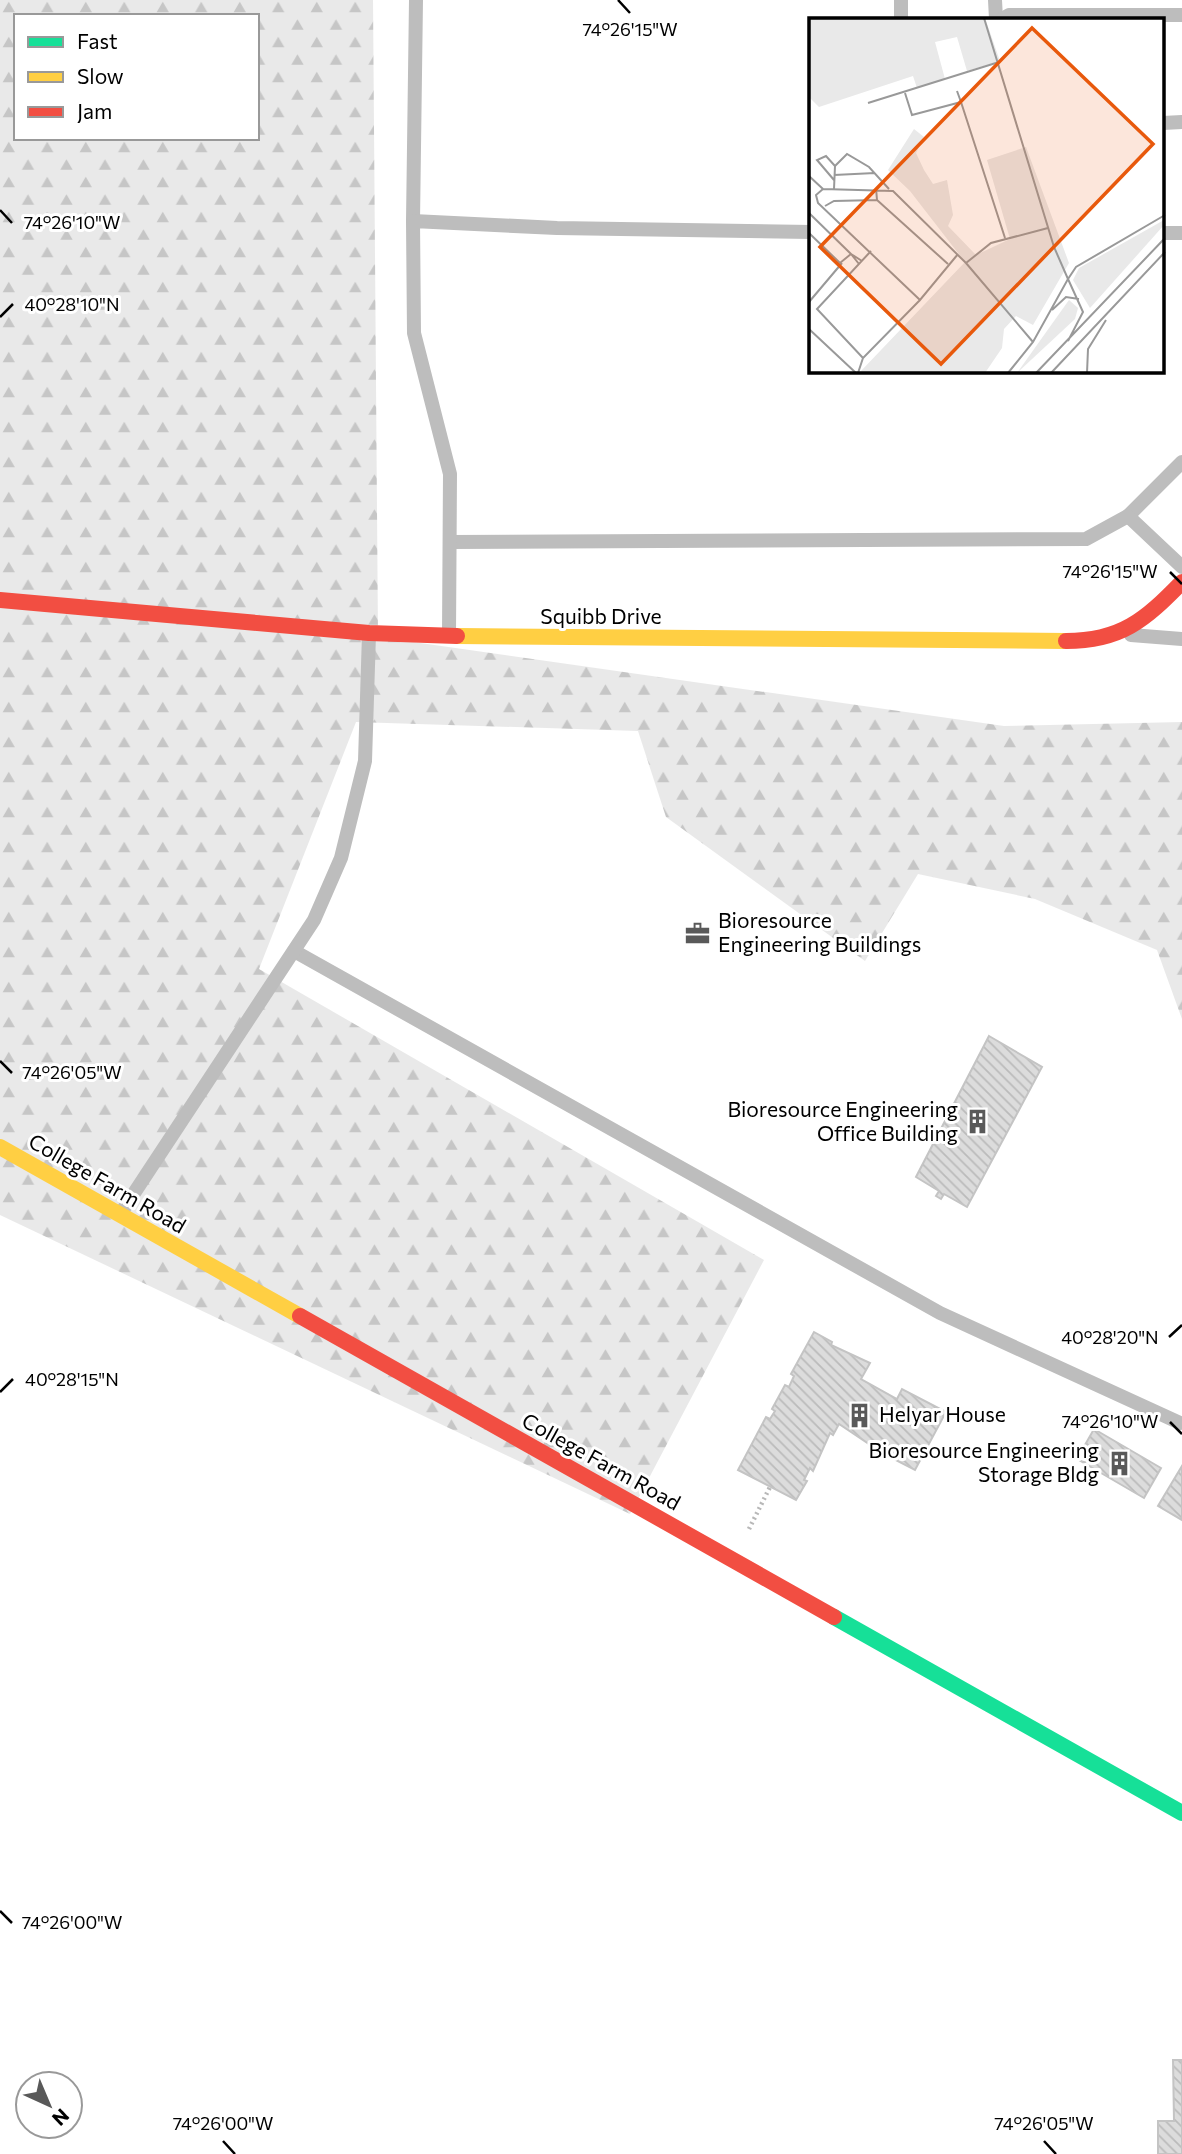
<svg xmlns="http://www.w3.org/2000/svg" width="1182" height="2154" viewBox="0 0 1182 2154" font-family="Commissioner,sans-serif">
	<defs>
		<pattern id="forest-firs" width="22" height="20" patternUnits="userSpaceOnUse" patternTransform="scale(1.75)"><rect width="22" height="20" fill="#e9e9e9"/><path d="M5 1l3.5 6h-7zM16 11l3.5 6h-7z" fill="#c6c6c6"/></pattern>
		<pattern id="building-back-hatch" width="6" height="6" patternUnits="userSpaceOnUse" patternTransform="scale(1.75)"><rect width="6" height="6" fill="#dcdcdc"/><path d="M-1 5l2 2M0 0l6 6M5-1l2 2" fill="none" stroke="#bbb"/></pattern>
	</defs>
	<rect width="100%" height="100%" fill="#fff"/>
	<!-- forest -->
	<path fill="url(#forest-firs)" fill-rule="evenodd" d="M0 0H373L378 637 1004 726 1182 722V1019L1157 950 1035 899 918 874 865 961 666 817 638 731 356 722 259 969 764 1260 630 1514 0 1215ZM16 16H257V138H16Z"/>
	<!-- building -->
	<g fill="url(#building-back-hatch)" stroke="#c4c4c4" stroke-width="2">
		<path d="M989 1036 1042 1067 967 1207 944 1194 941 1199 936 1196 939 1191 916 1177Z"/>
		<path d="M814 1332 832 1342 831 1345 870 1363 861 1379 897 1399 902 1389 946 1412 915 1470 888 1456 890 1452 880 1447 878 1450 839 1424 833 1435 830 1433 813 1471 810 1468 804 1480 807 1481 796 1500 738 1470 766 1417 770 1419 775 1411 772 1409 785 1385 789 1387 794 1376 791 1374Z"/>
		<path d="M1094 1429 1161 1468 1144 1498 1077 1459Z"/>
		<path d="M1182 1466V1520L1158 1506Z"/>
		<path d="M1173 2060H1182V2154H1158V2121H1174Z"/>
	</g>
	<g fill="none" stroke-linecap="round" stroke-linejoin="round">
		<!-- path -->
		<path stroke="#b8b8b8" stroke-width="4.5" stroke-dasharray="2 3.5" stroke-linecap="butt" d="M749 1529 770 1487"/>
		<!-- lane -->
		<g stroke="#bdbdbd" stroke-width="14">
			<path d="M901 0V19"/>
			<path d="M995 0 996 19"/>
			<path d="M1002 19 1009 15H1182"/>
			<path d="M1163 123 1182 122"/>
			<path d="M413 221 416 0"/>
			<path d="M1163 233H1182"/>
			<path d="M1182 462 1128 516 1182 567"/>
			<path d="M450 542 1086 539 1128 516"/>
			<path d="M449 635 450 474 414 333 413 221 557 228 811 232"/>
			<path d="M1131 635 1182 639"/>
			<path d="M294 951 940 1313 1180 1423"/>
			<path d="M121 1213 314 920 341 858 365 761 369 634"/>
		</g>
		<!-- fast -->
		<path stroke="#16e098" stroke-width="16" d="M834 1617 1182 1813"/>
		<!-- slow -->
		<g stroke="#ffcf43" stroke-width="16">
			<path d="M457 636 1066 641"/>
			<path d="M0 1147 300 1316"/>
		</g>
		<!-- jam -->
		<g stroke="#f24e42" stroke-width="16">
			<path d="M0 600 369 633 457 636"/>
			<path d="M1066 641C1121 641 1145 620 1182 582"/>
			<path d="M300 1316 834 1617"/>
		</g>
	</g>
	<!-- ticks -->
	<path fill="none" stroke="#000" stroke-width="2.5" d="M618 0 630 13M0 210 12 223M0 317 13 304M1170 572 1182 584M0 1061 12 1073M1169 1337 1182 1325M0 1392 13 1379M1170 1422 1182 1434M0 1911 12 1923M223 2141 235 2154M1044 2141 1056 2154"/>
	<!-- icons -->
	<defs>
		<symbol id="office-bare" viewBox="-9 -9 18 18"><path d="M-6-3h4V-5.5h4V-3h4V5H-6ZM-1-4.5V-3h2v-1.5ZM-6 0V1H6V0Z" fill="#595959" stroke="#fff" stroke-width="2.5" paint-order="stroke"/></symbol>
		<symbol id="building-bare" viewBox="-9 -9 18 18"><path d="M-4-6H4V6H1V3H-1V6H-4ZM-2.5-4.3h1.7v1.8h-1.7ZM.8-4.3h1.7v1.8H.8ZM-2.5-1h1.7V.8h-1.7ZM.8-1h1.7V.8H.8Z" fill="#595959" stroke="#fff" stroke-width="2.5" paint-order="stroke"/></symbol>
	</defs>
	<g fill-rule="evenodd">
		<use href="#office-bare" x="680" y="916" width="35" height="35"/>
		<use href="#building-bare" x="960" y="1104" width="35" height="35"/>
		<use href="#building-bare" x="842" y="1398" width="35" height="35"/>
		<use href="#building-bare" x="1102" y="1446" width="35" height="35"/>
	</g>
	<g text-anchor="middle" stroke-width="6" stroke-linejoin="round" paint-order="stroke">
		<!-- street labels -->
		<g font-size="21" fill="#000" stroke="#fff">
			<text x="601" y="624">Squibb Drive</text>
			<text transform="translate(107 1184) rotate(30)" y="7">College Farm Road</text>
			<text transform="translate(601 1462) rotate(29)" y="7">College Farm Road</text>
		</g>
		<!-- poi labels -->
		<g font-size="21" fill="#000" stroke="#fff" text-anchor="start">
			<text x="718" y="928">Bioresource<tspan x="718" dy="24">Engineering Buildings</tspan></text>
			<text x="958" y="1117" text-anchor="end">Bioresource Engineering<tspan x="958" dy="24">Office Building</tspan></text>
			<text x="879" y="1422">Helyar House</text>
			<text x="1099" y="1458" text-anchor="end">Bioresource Engineering<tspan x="1099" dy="24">Storage Bldg</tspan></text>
		</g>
	</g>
	<!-- overview -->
	<g transform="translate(809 18)">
		<rect width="355" height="355" fill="#fff"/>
		<path d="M355 202V207L281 290 264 262 270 250ZM260 282 269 290 266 301 208 355Z" fill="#e9e9e9"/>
		<path d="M0 0H176L191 43 158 53 148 19 126 24 136 61 108 70 104 58 10 89 0 79ZM105 111 115 119 107 135 115 152 124 166 138 162 144 197 139 208 167 237 201 221 178 142 217 129 260 245 224 307 207 298 195 311 193 330 176 355 51 354 156 244 101 173 79 152Z" fill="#e9e9e9"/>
		<path fill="none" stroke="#999" stroke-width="2" d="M175 0 245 229 259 261 224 324 199 355M96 75 103 97 152 84 148 73M152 84 196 220M59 85 190 44M25 157 66 155M0 158 14 171 7 177 9 185 111 282 149 236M25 162 8 142 17 138 26 148M14 171 84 173 157 245 224 324M25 171 26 148 38 136 60 149 80 171M68 182 139 246M16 188 25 183 68 182 67 170M0 195 42 236 31 245 0 215M157 245 182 225 239 210M50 246 42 236 53 243M0 284 33 245M243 292 257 279 270 281M0 311 47 355M259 323 274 294 259 261 267 249 356 197M54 340 8 291 62 233M49 355 54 340 111 282M227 355 356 220M242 355 356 234M278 355 279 331 297 302"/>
		<path fill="#e8590c" fill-opacity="0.15" stroke="#e8590c" stroke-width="3.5" d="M223 10 344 126 132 346 11 229Z"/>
		<rect width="355" height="355" fill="none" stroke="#000" stroke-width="3.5"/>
	</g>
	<g font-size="18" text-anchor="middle" fill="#000" stroke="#fff" stroke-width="6" stroke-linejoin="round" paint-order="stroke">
		<text x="630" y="36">74°26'15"W</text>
		<text x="72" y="229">74°26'10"W</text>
		<text x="72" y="311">40°28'10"N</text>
		<text x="1110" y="578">74°26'15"W</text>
		<text x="72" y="1079">74°26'05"W</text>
		<text x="1110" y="1344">40°28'20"N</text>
		<text x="72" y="1386">40°28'15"N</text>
		<text x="1110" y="1428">74°26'10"W</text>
		<text x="72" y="1929">74°26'00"W</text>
		<text x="223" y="2130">74°26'00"W</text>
		<text x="1044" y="2130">74°26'05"W</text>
	</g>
	<!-- legend -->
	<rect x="14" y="14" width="245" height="126" fill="#ffffff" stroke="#999999" stroke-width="2"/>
	<rect x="28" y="37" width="35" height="10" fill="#16e098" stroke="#999999" stroke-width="2"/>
	<text x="77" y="49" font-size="21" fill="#000000">Fast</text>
	<rect x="28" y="72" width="35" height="10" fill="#ffcf43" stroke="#999999" stroke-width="2"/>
	<text x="77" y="84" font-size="21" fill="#000000">Slow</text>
	<rect x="28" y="107" width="35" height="10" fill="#f24e42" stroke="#999999" stroke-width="2"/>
	<text x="77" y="119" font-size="21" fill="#000000">Jam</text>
	<!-- north arrow -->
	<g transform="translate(49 2105) rotate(136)"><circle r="33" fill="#ffffff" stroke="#999999" stroke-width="2"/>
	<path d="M0-5L12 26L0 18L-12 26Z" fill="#595959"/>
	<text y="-10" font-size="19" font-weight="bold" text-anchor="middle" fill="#000000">N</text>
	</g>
</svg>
